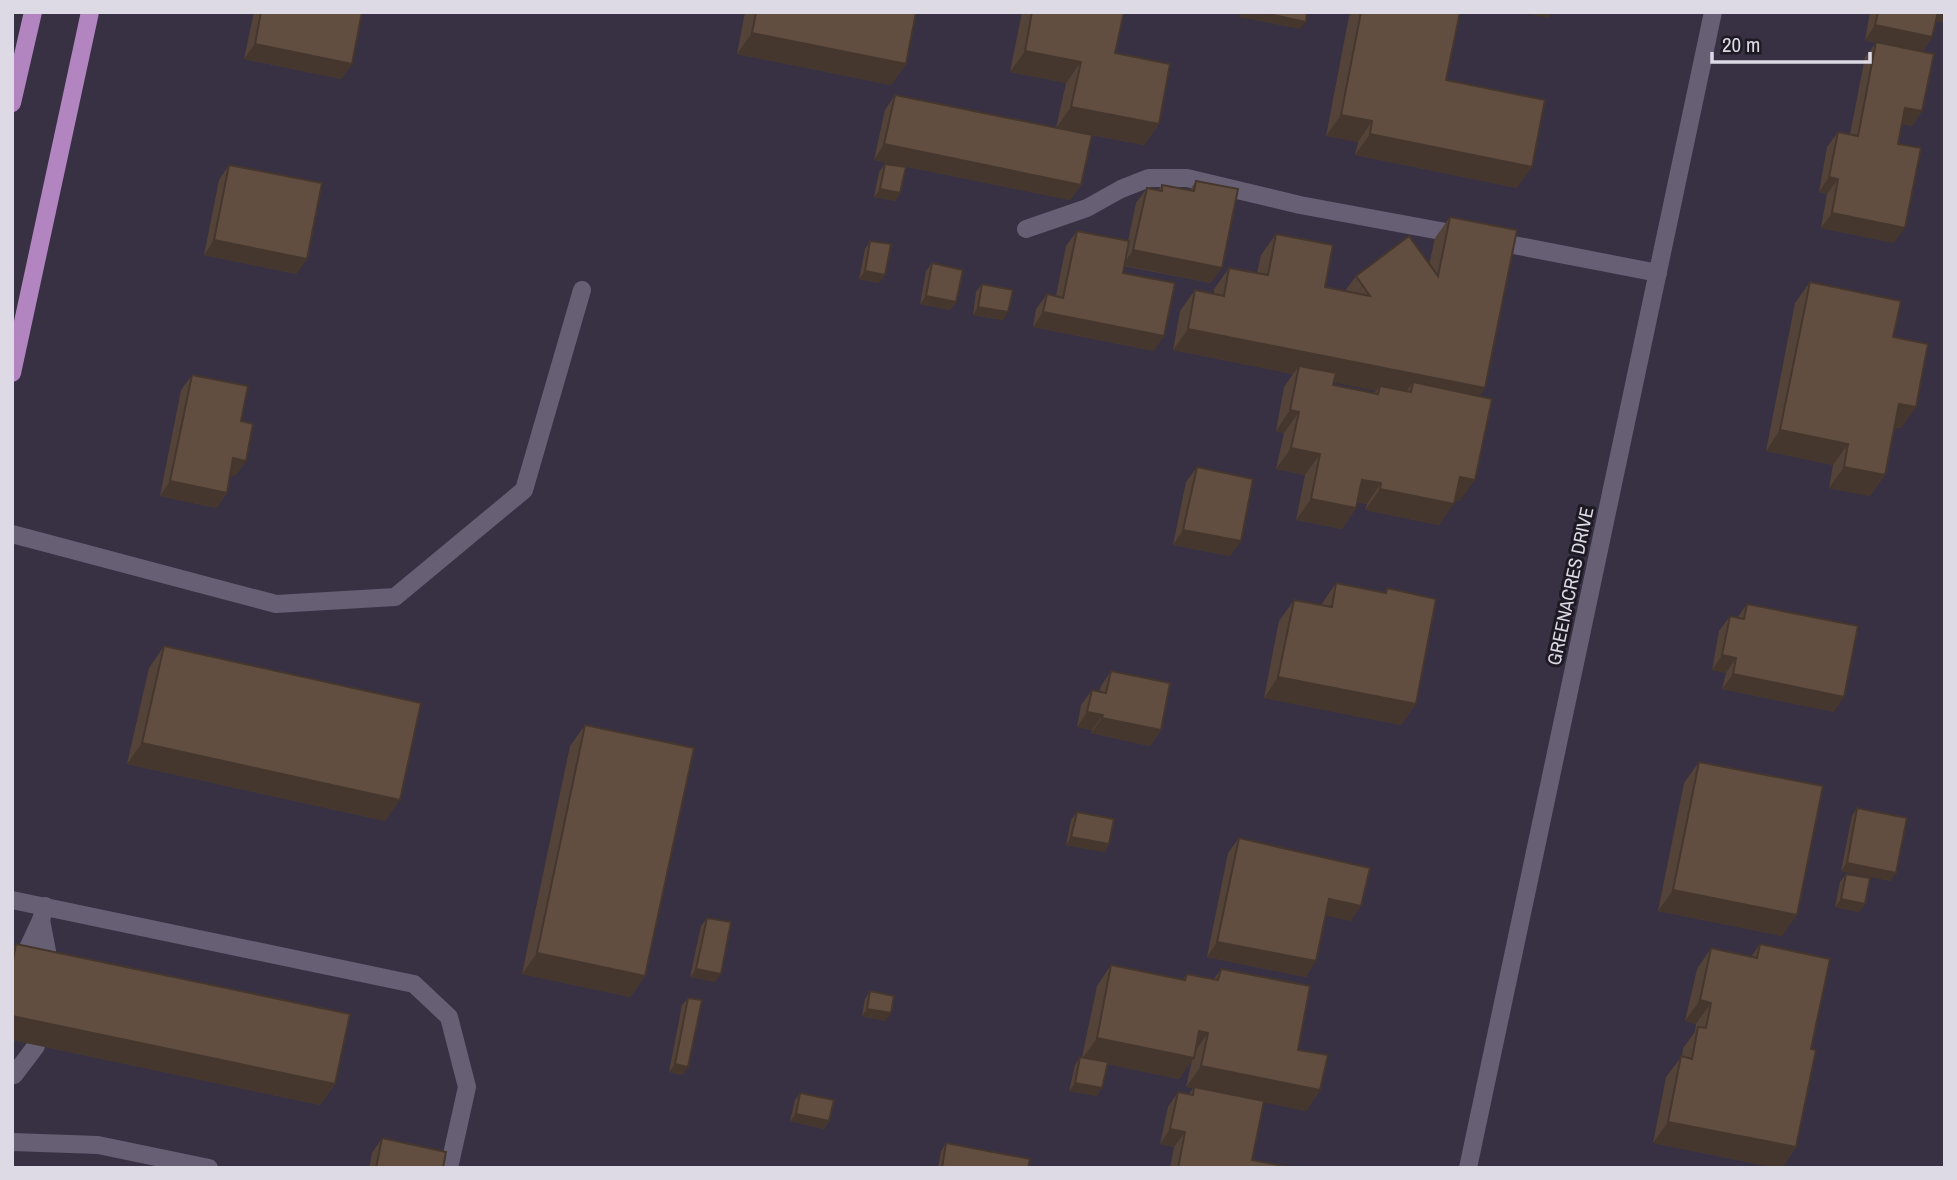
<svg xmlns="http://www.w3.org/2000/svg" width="1957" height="1180" viewBox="0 0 1957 1180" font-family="'Archivo Narrow',sans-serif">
	<rect width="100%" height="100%" fill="#383043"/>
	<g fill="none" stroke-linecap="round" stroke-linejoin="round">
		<!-- lane -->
		<g stroke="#675f74" stroke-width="18">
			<path d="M1026 229 1087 208 1121 189 1149 178H1187L1300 205 1462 235"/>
			<path d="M1493 241 1658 273"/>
			<path d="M12 534 276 604 395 597 524 490 582 290"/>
			<path d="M12 900 414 984 449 1017 467 1087 449 1168"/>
			<path d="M41 920 51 972"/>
			<path d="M19 967 41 920 45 906"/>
			<path d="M14 1075 36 1046"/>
			<path d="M12 1142 98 1145 209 1168"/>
		</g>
		<!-- street -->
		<path stroke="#675f74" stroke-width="18" d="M1468 1168 1713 12"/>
		<!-- primary -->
		<g stroke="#b285c0" stroke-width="18">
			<path d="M12 103 33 12"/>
			<path d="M12 373 90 12"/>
		</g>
	</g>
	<!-- wall -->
	<g fill="#544338" fill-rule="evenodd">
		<path d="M254 12H362L352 64 341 79 244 59Z"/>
		<path d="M745 12H916L906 64 891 85 737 54Z"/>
		<path d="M1022 12H1124L1115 53 1159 124 1144 145 1081 133V185L1070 200 874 160 885 110 895 95 1056 128 1066 83 1010 72Z"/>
		<path d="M1352 12H1460L1446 80 1517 188 1355 155 1358 142 1326 136 1349 16Z"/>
		<path d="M1870 12H1945V22L1936 21 1932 37 1923 51 1922 111 1912 126 1902 124 1898 144 1894 243 1821 228 1827 194 1819 192 1827 147 1838 132 1850 134 1865 57 1876 43 1865 40Z"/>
		<path d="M885 164 900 193 895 201 874 197 879 172Z"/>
		<path d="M229 165 307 259 296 274 204 255 219 180Z"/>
		<path d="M1196 181 1211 283 1124 266 1123 273 1154 351 1033 327 1036 309 1047 294 1056 296 1066 246 1077 231 1128 241 1136 203 1147 188 1158 190 1162 185 1190 190Z"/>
		<path d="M1450 217 1485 388 1479 396 1460 501 1455 500 1439 525 1365 510 1367 504 1358 502 1356 508 1342 529 1296 520 1305 475 1276 469 1284 433 1276 431 1284 387 1293 374 1173 350 1180 311 1195 290 1214 294V289L1229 268 1257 273 1261 255 1276 234 1325 287 1345 291 1356 276 1429 265 1435 238ZM1334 382 1376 391 1374 393 1333 385Z"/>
		<path d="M870 241 879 283 859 279 865 249Z"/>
		<path d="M932 263 956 302 950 310 920 304 926 271Z"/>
		<path d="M1810 282 1893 337 1916 407 1901 428 1894 427 1885 475 1870 496 1829 488 1833 465 1766 451 1795 303Z"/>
		<path d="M982 284 1003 320 973 315 976 292Z"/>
		<path d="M192 375 241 421 246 461 235 476 230 475 227 493 216 508 160 496 181 390Z"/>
		<path d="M1197 467 1241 541 1230 556 1173 545 1186 482Z"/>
		<path d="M1336 583 1384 593 1387 588 1416 704 1401 725 1264 698 1279 621 1294 600 1321 605Z"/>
		<path d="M1747 604 1834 712 1722 689 1726 673 1712 670 1719 631 1730 616 1737 618Z"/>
		<path d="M164 646 385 821 127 764 149 668Z"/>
		<path d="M1111 671 1161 730 1150 746 1091 733 1092 730 1077 727 1081 705 1092 690 1099 692 1101 686Z"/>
		<path d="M585 725 645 976 630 997 522 974 570 746Z"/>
		<path d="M1699 762 1782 936 1658 911 1684 783Z"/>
		<path d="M1857 808 1891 881 1841 871 1852 816Z"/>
		<path d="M1077 812 1109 844 1104 852 1066 845 1071 820Z"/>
		<path d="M1239 838 1351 921 1325 915 1306 977 1207 957 1228 853Z"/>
		<path d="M1846 874 1865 904 1859 912 1835 907 1840 882Z"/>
		<path d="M707 918 715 982 690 977 701 926Z"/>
		<path d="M16 944 335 1084 320 1105 12 1040V950Z"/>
		<path d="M1760 944 1811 1049 1796 1147 1782 1168H1777L1653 1143 1666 1077 1682 1056 1683 1048 1695 1032 1696 1024 1685 1021 1697 969 1711 948 1751 957Z"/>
		<path d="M1111 965 1183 980 1187 974 1214 979 1221 969 1298 1050 1320 1090 1306 1111 1264 1102 1252 1160 1293 1168H1170L1174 1147 1160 1144 1168 1107 1178 1092 1189 1094 1193 1088 1186 1087 1192 1060 1179 1079 1107 1064 1097 1096 1069 1091 1075 1065 1080 1057H1082L1097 986Z"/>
		<path d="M870 991 885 1021 862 1016 865 999Z"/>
		<path d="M688 998 683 1075 669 1072 682 1005Z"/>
		<path d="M800 1093 829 1121 824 1129 790 1121 795 1100Z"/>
		<path d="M382 1138 443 1168H369L372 1153Z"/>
		<path d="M946 1143 1028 1168H938L941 1151Z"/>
	</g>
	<!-- shaded-wall -->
	<g fill="#45372e">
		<path d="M1242 12H1259L1306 22 1300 29 1238 17Z"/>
		<path d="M1521 12H1552L1548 18Z"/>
		<path d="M1934 12H1945V22L1929 19Z"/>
		<path d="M1875 25 1932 37 1922 52 1865 40Z"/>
		<path d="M752 33 906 64 891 85 737 54Z"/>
		<path d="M255 44 352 64 341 79 244 59Z"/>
		<path d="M1025 51 1081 62 1066 83 1010 72Z"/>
		<path d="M1071 107 1159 124 1144 145 1056 128Z"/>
		<path d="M1905 108 1922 111 1912 126 1894 123Z"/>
		<path d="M1341 115 1372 121 1358 142 1326 136Z"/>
		<path d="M1370 134 1532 167 1517 188 1355 155Z"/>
		<path d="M884 144 1081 185 1070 200 874 160Z"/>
		<path d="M1829 177 1838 179 1827 194 1819 192Z"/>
		<path d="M880 189 900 193 895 201 874 197Z"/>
		<path d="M1832 213 1905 228 1894 243 1821 228Z"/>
		<path d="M214 240 307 259 296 274 204 255Z"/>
		<path d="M1133 250 1222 268 1211 283 1123 265Z"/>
		<path d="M865 271 885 275 879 283 859 279Z"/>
		<path d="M926 296 956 302 950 310 920 304Z"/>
		<path d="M978 307 1008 312 1003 320 973 315Z"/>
		<path d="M1043 312 1164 336 1154 351 1033 327Z"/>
		<path d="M1188 329 1485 388 1470 409 1411 392 1413 382 1403 396 1380 386 1376 391 1297 375 1299 366 1293 374 1173 350Z"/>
		<path d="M1899 404 1916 407 1901 428 1884 425Z"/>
		<path d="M1290 410 1299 412 1284 433 1276 431Z"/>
		<path d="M1780 430 1848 444 1833 465 1766 451Z"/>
		<path d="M1291 448 1320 454 1305 475 1276 469Z"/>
		<path d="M233 458 246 461 235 476 222 474Z"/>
		<path d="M1844 467 1885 475 1870 496 1829 488Z"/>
		<path d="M1460 477 1475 480 1460 501 1445 499Z"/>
		<path d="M1362 480 1381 483 1367 504 1348 501Z"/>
		<path d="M170 481 227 493 216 508 160 496Z"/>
		<path d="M1380 489 1454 504 1439 525 1365 510Z"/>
		<path d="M1311 499 1356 508 1342 529 1296 520Z"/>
		<path d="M1183 530 1241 541 1230 556 1173 545Z"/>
		<path d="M1722 655 1736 658 1726 673 1712 670Z"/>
		<path d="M1733 674 1844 697 1834 712 1722 689Z"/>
		<path d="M1278 677 1416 704 1401 725 1264 698Z"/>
		<path d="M1087 712 1103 715 1092 730 1077 727Z"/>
		<path d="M1102 718 1161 730 1150 746 1091 733Z"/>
		<path d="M142 743 400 800 385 821 127 764Z"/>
		<path d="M1071 837 1109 844 1104 852 1066 845Z"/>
		<path d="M1847 863 1896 873 1891 881 1841 871Z"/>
		<path d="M1673 890 1797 915 1782 936 1658 911Z"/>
		<path d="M1329 899 1361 906 1351 921 1318 914Z"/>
		<path d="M1841 899 1865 904 1859 912 1835 907Z"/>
		<path d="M1217 942 1316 961 1306 977 1207 957Z"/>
		<path d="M537 953 645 976 630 997 522 974Z"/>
		<path d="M696 969 721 974 715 982 690 977Z"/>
		<path d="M1700 1000 1711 1003 1696 1024 1685 1021Z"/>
		<path d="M867 1009 891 1013 885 1021 862 1016Z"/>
		<path d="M12 1016 335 1084 320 1105 12 1040Z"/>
		<path d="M1199 1031 1208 1033 1193 1054Z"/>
		<path d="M1097 1038 1194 1058 1179 1079 1082 1059Z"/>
		<path d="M675 1064 688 1067 683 1075 669 1072Z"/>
		<path d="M1201 1066 1320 1090 1306 1111 1186 1087Z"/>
		<path d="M1075 1083 1102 1088 1097 1096 1069 1091Z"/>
		<path d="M796 1114 829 1121 824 1129 790 1121Z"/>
		<path d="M1668 1122 1796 1147 1782 1168H1777L1653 1143Z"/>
		<path d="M1170 1129 1185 1132 1174 1147 1160 1144Z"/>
	</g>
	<!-- building -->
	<g fill="#624e41" stroke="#45372e" stroke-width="2">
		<path d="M261 12H362L352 64 255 44Z"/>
		<path d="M756 12H916L906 64 752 33Z"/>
		<path d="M1032 12H1124L1115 53 1170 64 1159 124 1071 107 1081 62 1025 51Z"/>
		<path d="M1259 12H1307L1306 22Z"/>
		<path d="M1361 12H1460L1446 80 1545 100 1532 167 1370 134 1372 121 1341 115Z"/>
		<path d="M1878 12H1938L1932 37 1875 25Z"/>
		<path d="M1876 42 1934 54 1922 111 1905 108 1898 144 1921 148 1905 228 1832 213 1838 179 1829 177 1838 132 1858 136Z"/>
		<path d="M895 95 1092 135 1081 185 884 144Z"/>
		<path d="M885 164 906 167 900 193 880 189Z"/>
		<path d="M229 165 322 183 307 259 214 240Z"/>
		<path d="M1196 181 1238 189 1222 268 1133 250 1147 188 1162 191V185L1194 191Z"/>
		<path d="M1450 217 1517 230 1485 388 1188 329 1195 290 1224 296 1229 268 1268 275 1276 234 1333 245 1325 287 1370 296 1356 276 1409 236 1438 276Z"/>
		<path d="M1077 231 1129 241 1123 273 1175 283 1164 336 1043 312 1047 294 1063 298Z"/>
		<path d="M870 241 891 244 885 275 865 271Z"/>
		<path d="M932 263 963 270 956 302 926 296Z"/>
		<path d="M1810 282 1901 301 1893 337 1928 344 1916 407 1899 404 1885 475 1844 467 1848 444 1780 430Z"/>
		<path d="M982 284 1013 290 1008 312 978 307Z"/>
		<path d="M1299 366 1336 373 1333 385 1378 394 1380 386 1411 392 1413 382 1492 399 1475 480 1460 477 1454 504 1380 489 1381 483 1362 480 1356 508 1311 499 1320 454 1291 448 1299 412 1290 410Z"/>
		<path d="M192 375 248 386 241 421 253 424 246 461 233 458 227 493 170 481Z"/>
		<path d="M1197 467 1253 479 1241 541 1183 530Z"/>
		<path d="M1336 583 1386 593 1387 588 1436 599 1416 704 1278 677 1294 600 1332 607Z"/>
		<path d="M1747 604 1858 626 1844 697 1733 674 1736 658 1722 655 1730 616 1744 619Z"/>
		<path d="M164 646 421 703 400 800 142 743Z"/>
		<path d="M1111 671 1170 683 1161 730 1102 718 1103 715 1087 712 1092 690 1106 693Z"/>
		<path d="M585 725 694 748 645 976 537 953Z"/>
		<path d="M1699 762 1823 786 1797 915 1673 890Z"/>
		<path d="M1857 808 1907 818 1896 873 1847 863Z"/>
		<path d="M1077 812 1114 819 1109 844 1071 837Z"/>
		<path d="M1239 838 1370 868 1361 906 1329 899 1316 961 1217 942Z"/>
		<path d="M1846 874 1870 878 1865 904 1841 899Z"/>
		<path d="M707 918 731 922 721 974 696 969Z"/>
		<path d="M16 944 350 1014 335 1084 12 1016V965Z"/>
		<path d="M1760 944 1830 959 1811 1049 1816 1050 1796 1147 1668 1122 1681 1056 1692 1059 1698 1027 1706 1028 1711 1003 1700 1000 1711 948 1757 958Z"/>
		<path d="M1111 965 1185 980 1187 974 1218 980 1221 969 1310 986 1298 1050 1328 1055 1320 1090 1201 1066 1208 1033 1199 1031 1194 1058 1097 1038Z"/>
		<path d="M870 991 894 996 891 1013 867 1009Z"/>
		<path d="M688 998 702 1000 688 1067 675 1064Z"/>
		<path d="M1080 1057 1108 1062 1102 1088 1075 1083Z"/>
		<path d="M1194 1087 1264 1101 1252 1160 1293 1168H1178L1185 1132 1170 1129 1178 1092 1193 1095Z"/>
		<path d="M800 1093 834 1100 829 1121 796 1114Z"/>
		<path d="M382 1138 446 1152 443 1168H376Z"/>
		<path d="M946 1143 1030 1159 1028 1168H942Z"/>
	</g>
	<g text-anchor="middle" stroke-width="6" stroke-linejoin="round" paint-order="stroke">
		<!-- street labels -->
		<g font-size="19" fill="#ddd9e5" stroke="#1d1a23">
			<text transform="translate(1570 586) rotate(-78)" y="7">GREENACRES DRIVE</text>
		</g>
	</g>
	<!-- border -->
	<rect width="1957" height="1180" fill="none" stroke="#ddd9e5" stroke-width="28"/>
	<!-- scale -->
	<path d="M1712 52v10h158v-10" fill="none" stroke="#ddd9e5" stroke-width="3.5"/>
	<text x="1722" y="52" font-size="21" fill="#ddd9e5" stroke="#1d1a23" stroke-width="5" paint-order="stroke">20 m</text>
</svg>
